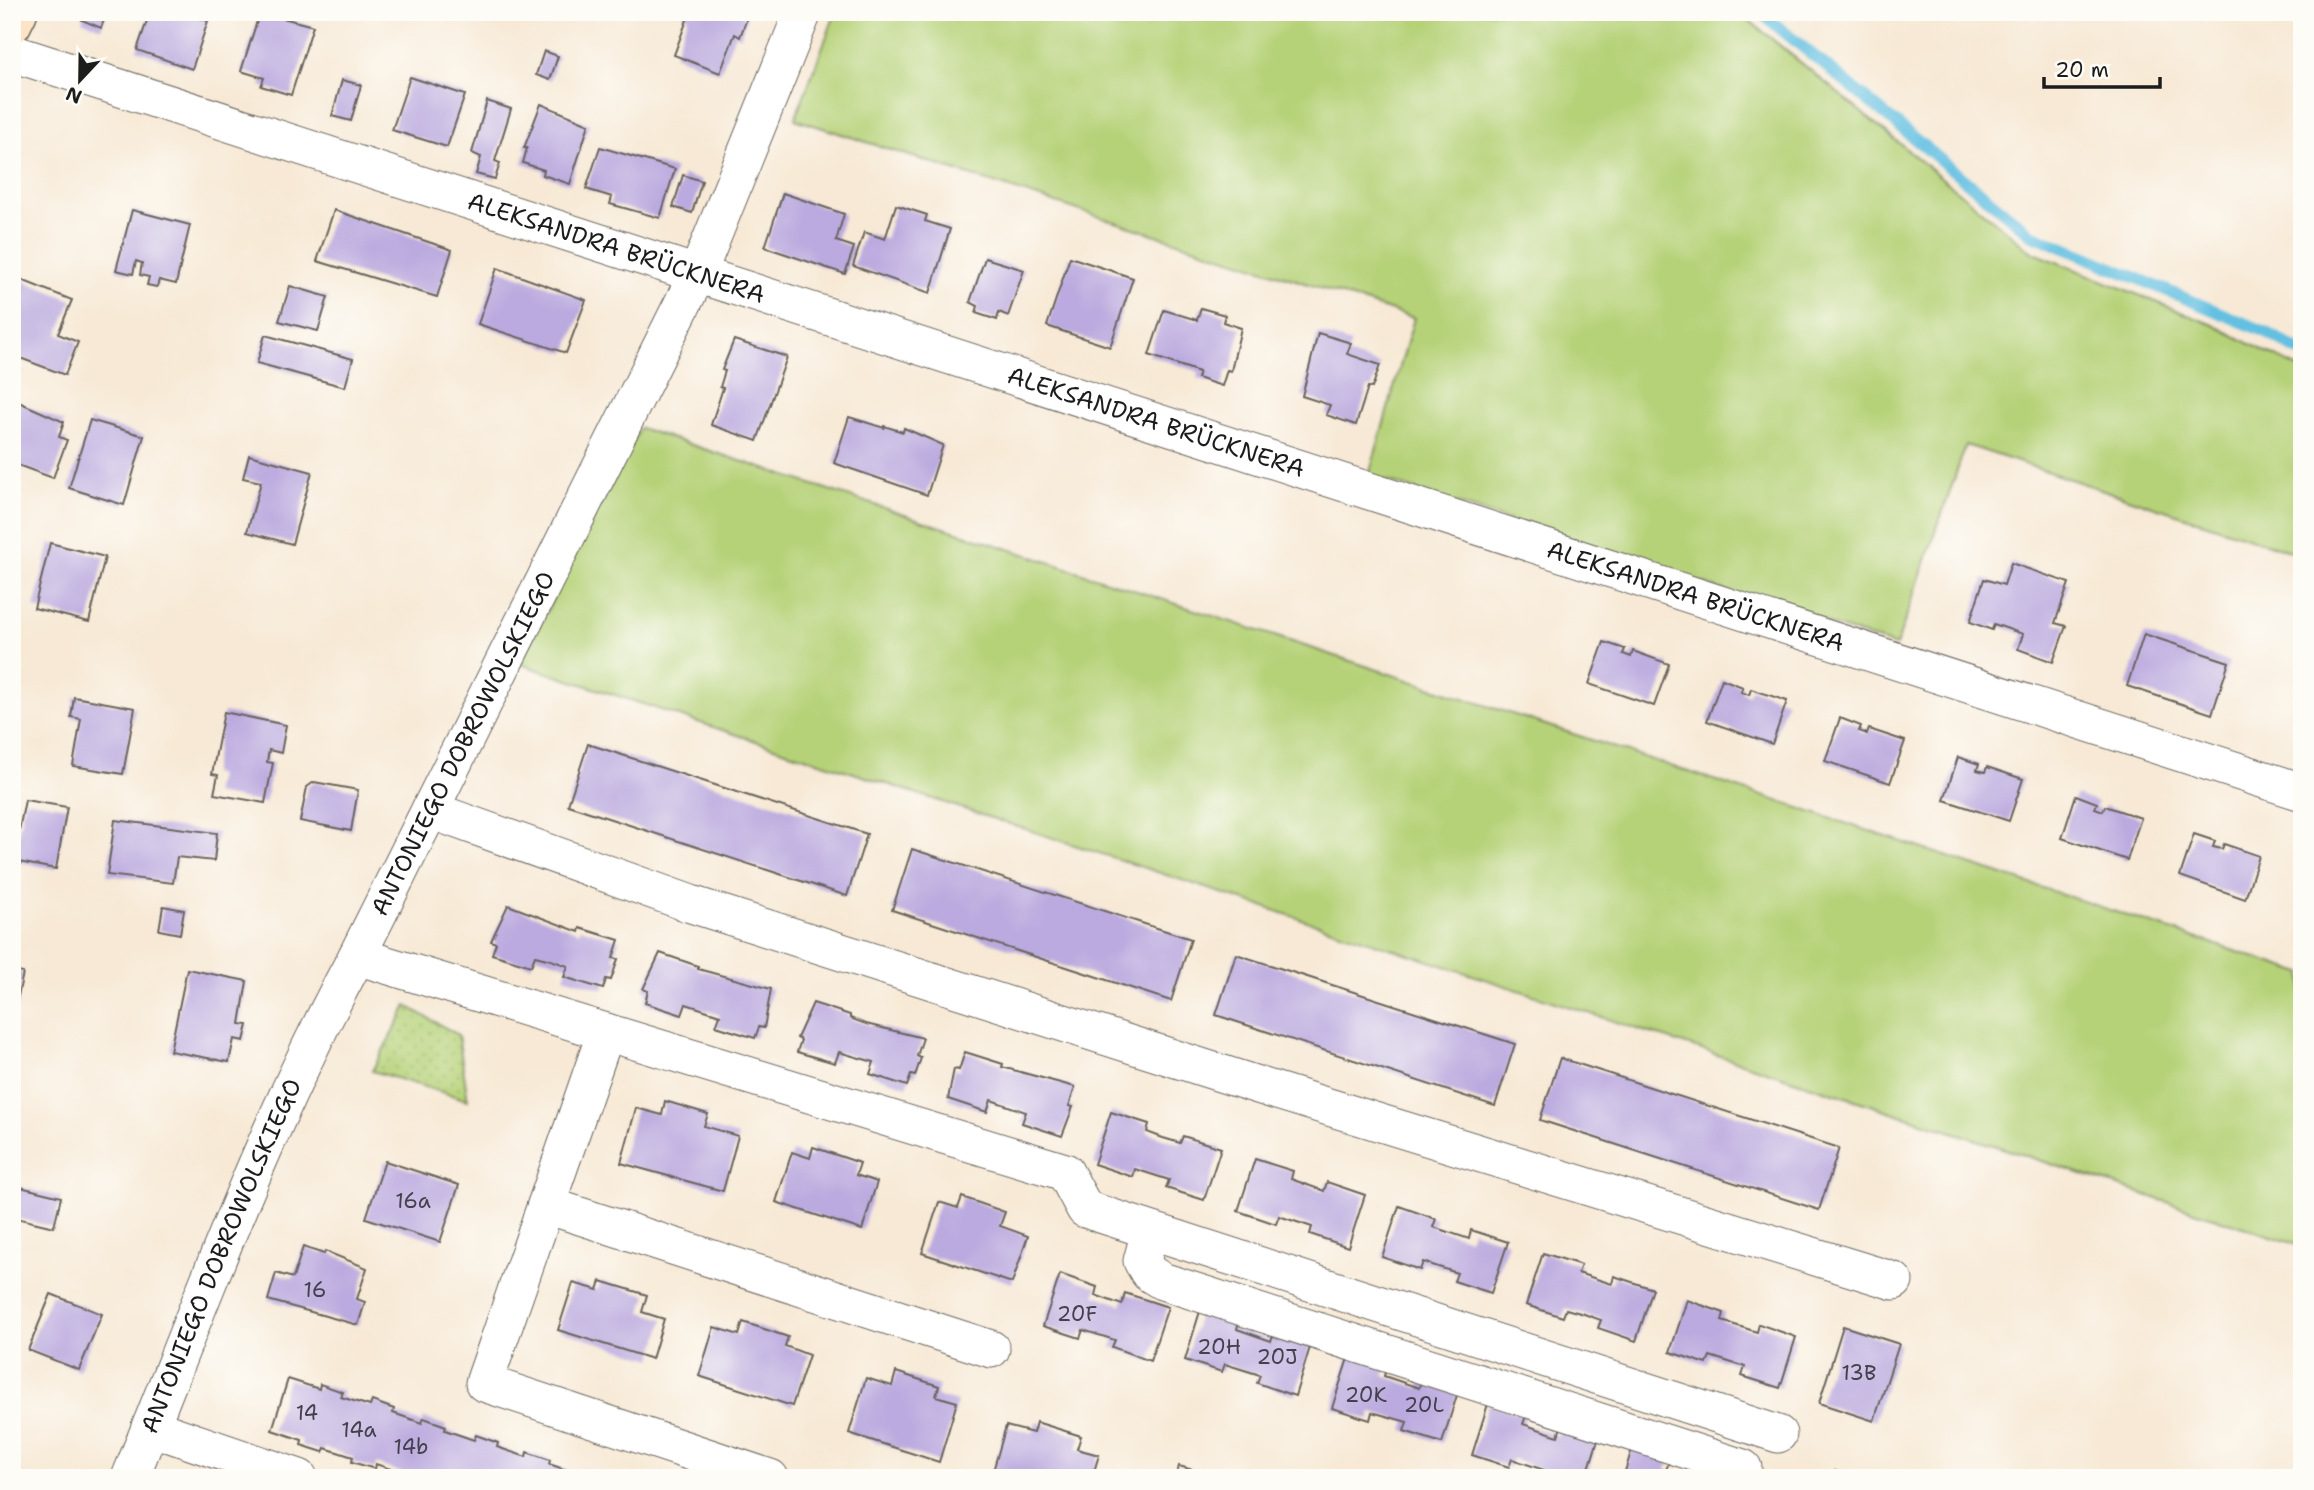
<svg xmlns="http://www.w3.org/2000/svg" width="2314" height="1490" viewBox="0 0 2314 1490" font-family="'Shantell Sans',sans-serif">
	<defs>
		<pattern id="park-dots" width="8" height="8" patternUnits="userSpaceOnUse" patternTransform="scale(1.75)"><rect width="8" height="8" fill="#b6d278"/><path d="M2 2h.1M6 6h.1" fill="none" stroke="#9cb467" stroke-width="1.8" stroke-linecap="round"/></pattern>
	</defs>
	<rect width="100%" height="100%" fill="#fdfcf7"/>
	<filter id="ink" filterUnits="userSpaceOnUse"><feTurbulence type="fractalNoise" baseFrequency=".0143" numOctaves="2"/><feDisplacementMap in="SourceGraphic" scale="14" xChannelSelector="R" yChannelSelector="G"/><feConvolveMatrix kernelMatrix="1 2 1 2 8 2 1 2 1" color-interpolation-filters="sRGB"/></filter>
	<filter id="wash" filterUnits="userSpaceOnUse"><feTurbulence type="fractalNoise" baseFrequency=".00686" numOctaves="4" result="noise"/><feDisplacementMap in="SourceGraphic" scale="28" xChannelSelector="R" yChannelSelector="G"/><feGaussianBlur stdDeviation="1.57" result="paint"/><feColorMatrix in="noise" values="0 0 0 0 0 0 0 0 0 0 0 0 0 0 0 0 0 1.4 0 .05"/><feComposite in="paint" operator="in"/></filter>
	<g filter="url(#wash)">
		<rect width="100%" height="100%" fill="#f7e9d5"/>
		<!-- grass -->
		<g fill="#b6d278" stroke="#69774a" stroke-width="2">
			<path d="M836 12H1739L2032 252 2213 325 2302 370V555L1966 445 1896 646 1369 475 1414 318 795 119Z"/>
			<path d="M640 428 2302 973V1246L520 664Z"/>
		</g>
		<!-- park -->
		<path fill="url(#park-dots)" stroke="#69774a" stroke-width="2" d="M407 1006 458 1035 468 1100 372 1071Z"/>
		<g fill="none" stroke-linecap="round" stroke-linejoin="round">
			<!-- stream -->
			<path stroke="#63c0e1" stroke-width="12" d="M1760 12 2031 234 2266 332 2302 353"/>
		</g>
		<g id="blocks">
			<!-- building -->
			<g fill="#bbaadf">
				<path d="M85 12H107L101 28 82 20Z"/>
				<path d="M150 12H181L208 21 192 69 137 50Z"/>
				<path d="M260 12 313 26 291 95 261 86 264 78 241 71Z"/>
				<path d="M684 12H743L742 16 747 18 740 37 735 34 720 73 674 55 688 17 683 15Z"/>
				<path d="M544 51 558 56 550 80 536 75Z"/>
				<path d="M410 77 465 95 447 147 392 130Z"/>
				<path d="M342 80 361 85 351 121 332 116Z"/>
				<path d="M487 101 511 109 495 161 500 163 495 179 476 174 481 157 472 153Z"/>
				<path d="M541 104 589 124 570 184 543 175 544 170 523 163 527 148H524Z"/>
				<path d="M600 147 675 169 660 218 610 204 612 197 586 189Z"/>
				<path d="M683 175 702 181 692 213 673 207Z"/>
				<path d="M783 193 844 214 836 241 854 247 845 274 765 247Z"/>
				<path d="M896 205 927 215 925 221 950 229 930 293 853 266 864 232 885 239Z"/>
				<path d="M132 210 190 225 176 284 159 280 157 287 147 285 149 277 140 275 142 263 136 261 133 274 116 270Z"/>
				<path d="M334 210 452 250 437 297 317 261Z"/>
				<path d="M1070 257 1133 278 1110 347 1047 326Z"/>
				<path d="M985 258 1024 270 1008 316 999 312 997 320 976 313 978 306 970 302Z"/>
				<path d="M497 268 586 300 566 353 478 324Z"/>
				<path d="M19 279 72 300 58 334 78 342 65 375 12 355V298Z"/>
				<path d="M290 286 328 297 318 331 279 321Z"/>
				<path d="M1201 308 1225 315 1223 322 1241 328 1231 371 1227 370 1222 386 1197 378 1199 372 1149 355 1164 310 1197 320Z"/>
				<path d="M1318 333 1351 343 1347 354 1380 365 1372 388 1368 387 1356 425 1326 415 1330 405 1302 396Z"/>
				<path d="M265 335 353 359 345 387 257 363Z"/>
				<path d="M734 340 787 357 757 441 711 425 723 388 720 387 725 371 722 370Z"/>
				<path d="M12 399 64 422 59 437 67 440 53 478 12 463Z"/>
				<path d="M849 417 884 428V426L903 432 904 428 943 445 927 495 834 463Z"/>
				<path d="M90 420 144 436 124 505 69 488Z"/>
				<path d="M249 455 312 472 292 544 247 532 261 482 243 478Z"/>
				<path d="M50 543 105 557 89 622 34 608Z"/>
				<path d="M2011 563 2069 583 2055 623 2066 626 2053 662 2018 649 2023 634 1994 624 1992 630 1970 622 1984 579 2004 585Z"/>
				<path d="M2144 634 2229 662 2212 714 2127 686Z"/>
				<path d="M1604 642 1625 649 1623 654 1631 657 1633 651 1669 664 1654 706 1589 684Z"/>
				<path d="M1722 679 1743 687 1741 692 1749 695 1751 689 1787 701 1772 744 1707 721Z"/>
				<path d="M74 697 135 708 123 774 73 766 81 719 71 717Z"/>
				<path d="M224 712 286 725 281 753 269 750 267 762 273 763 265 803 214 794 218 775 212 774Z"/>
				<path d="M1840 718 1861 726 1859 731 1867 734 1869 729 1905 741 1890 783 1825 761Z"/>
				<path d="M588 744 867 834 847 896 568 805Z"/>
				<path d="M1958 757 1979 764 1977 770 1985 772 1987 767 2023 779 2009 821 1944 800Z"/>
				<path d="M314 782 358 790 351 831 300 821 307 787Z"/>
				<path d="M2076 795 2097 803 2095 808 2103 811 2105 806 2141 818 2127 860 2062 838Z"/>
				<path d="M25 800 67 807 56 869 13 861Z"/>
				<path d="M115 820 217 833 214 861 177 857 173 883 107 875Z"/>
				<path d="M2194 834 2215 841 2213 847 2222 849 2224 844 2259 856 2245 899 2180 876Z"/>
				<path d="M912 849 1191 939 1171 1001 892 910Z"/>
				<path d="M508 905 579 932 580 928 619 940 613 958 618 959 611 980 606 979 603 989 564 977 568 966 551 960 535 956 531 966 492 954 496 943 491 941Z"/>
				<path d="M163 906 184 910 180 934 159 930Z"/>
				<path d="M660 953 698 966V969L771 989 764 1028 759 1027 755 1038 716 1026 720 1015 686 1004 682 1015 645 1003 648 991 643 989Z"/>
				<path d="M1236 954 1515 1044 1495 1106 1216 1015Z"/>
				<path d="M187 969 247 981 240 1024 248 1025 244 1041 234 1039 229 1062 170 1051Z"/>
				<path d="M12 971 23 973 13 1019H12Z"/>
				<path d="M813 1003 850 1015V1018L866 1024 923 1038 917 1056 921 1058 915 1076 911 1075 907 1086 870 1074 874 1062 856 1057 839 1052 835 1063 797 1052 801 1040 797 1038Z"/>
				<path d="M965 1052 1003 1064 1002 1067 1075 1087 1069 1106 1073 1107 1062 1136 1022 1123 1026 1112 991 1100 987 1112 948 1099 954 1069 959 1070Z"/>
				<path d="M1560 1058 1839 1148 1819 1210 1540 1120Z"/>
				<path d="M665 1101 708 1114 704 1126 738 1136 723 1191 621 1163 636 1108 662 1115Z"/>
				<path d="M1111 1112 1149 1124 1147 1132 1163 1138 1180 1143 1183 1136 1221 1148 1204 1200 1166 1188 1169 1180 1135 1169 1133 1177 1094 1164Z"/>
				<path d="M813 1147 860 1163 856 1175 877 1182 862 1230 776 1202 792 1152 810 1158Z"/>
				<path d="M1255 1159 1293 1171 1291 1179 1324 1191 1327 1182 1365 1195 1348 1247 1310 1234 1312 1227 1279 1216 1276 1224 1238 1211Z"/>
				<path d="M385 1161 459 1185 440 1242 366 1218Z"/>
				<path d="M12 1185 61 1197 54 1227 12 1217Z"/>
				<path d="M962 1197 1005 1212 1000 1226 1028 1236 1012 1283 922 1253 939 1202 958 1208Z"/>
				<path d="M1399 1206 1436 1219 1433 1227 1469 1239 1471 1230 1508 1242 1491 1293 1454 1281 1457 1273 1423 1262 1420 1270 1382 1257Z"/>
				<path d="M303 1247 324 1254 325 1251 367 1268 357 1299 365 1302 358 1325 268 1300 276 1273 293 1278Z"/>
				<path d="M1543 1253 1581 1265 1578 1273 1612 1284 1614 1276 1653 1289 1636 1341 1598 1328 1601 1320 1584 1314 1566 1309 1563 1317 1526 1305Z"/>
				<path d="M1060 1274 1097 1287 1095 1295 1122 1305 1125 1293 1168 1307 1150 1361 1112 1347 1115 1340 1083 1330 1080 1338 1043 1326Z"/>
				<path d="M601 1281 647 1295 642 1312 664 1319 652 1359 558 1330 573 1283 598 1290Z"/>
				<path d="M51 1294 102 1314 79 1370 28 1350Z"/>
				<path d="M1687 1300 1724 1313 1722 1321 1757 1332 1759 1324 1796 1337 1780 1388 1742 1376 1745 1367 1710 1356 1707 1364 1670 1352Z"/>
				<path d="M1201 1308 1239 1321 1237 1329 1271 1341 1274 1332 1311 1344 1295 1396 1257 1383 1260 1375 1225 1364 1222 1372 1185 1360Z"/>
				<path d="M743 1322 788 1337 785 1346 809 1355 792 1406 699 1376 714 1327 739 1335Z"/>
				<path d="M1843 1326 1899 1344 1874 1421 1819 1403Z"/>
				<path d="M1349 1355 1386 1368 1384 1376 1419 1388 1421 1380 1458 1392 1442 1443 1404 1431 1407 1422 1372 1412 1370 1420 1332 1408Z"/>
				<path d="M896 1372 939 1386 936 1396 957 1402 939 1462 849 1433 866 1378 892 1386Z"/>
				<path d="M288 1379 319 1389 320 1384 343 1392 341 1397 370 1406 372 1401 394 1409 393 1413 422 1423 424 1418 446 1426 445 1430 474 1440 476 1435 498 1443 497 1447 526 1457 527 1452 550 1460 549 1464 578 1474 579 1469 605 1478H404L405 1474 376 1464 375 1469 352 1462 353 1457 325 1448 323 1452 301 1445 302 1440 272 1430Z"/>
				<path d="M1488 1404 1526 1416 1523 1424 1558 1436 1561 1427 1598 1440 1586 1478H1544L1547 1471 1512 1459 1509 1467 1472 1455Z"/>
				<path d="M1036 1422 1081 1436 1077 1449 1099 1455 1092 1478H991L1006 1426 1033 1433Z"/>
				<path d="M1632 1449 1669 1462 1666 1470 1688 1478H1623Z"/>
				<path d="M1179 1466 1217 1477V1478H1176Z"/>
				<path d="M1835 1471 1854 1477V1478H1832Z"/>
			</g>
		</g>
	</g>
	<g filter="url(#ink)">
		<use href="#blocks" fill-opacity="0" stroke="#69645d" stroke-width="2"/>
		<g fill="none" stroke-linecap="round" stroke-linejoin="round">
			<defs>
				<g id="street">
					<path id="s1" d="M12 53 2302 792"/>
					<path d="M430 810 691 904 1267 1088 1894 1281"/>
					<path d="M357 956 1065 1172 1085 1209 1778 1434"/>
					<path d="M606 1032 546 1205 991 1349"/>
					<path d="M546 1205 484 1383 770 1478"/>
					<path d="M1150 1231 1142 1261 1149 1273 1162 1281 1743 1468"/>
					<path d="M150 1427 299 1478"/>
					<path id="s2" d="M130 1478C201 1302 266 1123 357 956L697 275 803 12"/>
				</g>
				<path id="secondary" d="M12 24 18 12"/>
			</defs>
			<!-- street casing -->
			<use href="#street" stroke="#69645d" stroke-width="39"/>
			<!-- secondary casing -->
			<use href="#secondary" stroke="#69645d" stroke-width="41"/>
			<!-- street -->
			<use href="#street" stroke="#fff" stroke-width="37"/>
			<!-- secondary -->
			<use href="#secondary" stroke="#fee4c6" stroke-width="38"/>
		</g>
	</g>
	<g text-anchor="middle" stroke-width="5" stroke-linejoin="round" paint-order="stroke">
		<!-- number labels -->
		<g font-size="21" fill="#44404d">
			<text x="413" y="1208">16a</text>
			<text x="315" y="1297">16</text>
			<text x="1077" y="1321">20F</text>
			<text x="1219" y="1354">20H</text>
			<text x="1277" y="1364">20J</text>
			<text x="1859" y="1380">13B</text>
			<text x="1366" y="1402">20K</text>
			<text x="1424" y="1412">20L</text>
			<text x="307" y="1420">14</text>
			<text x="359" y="1437">14a</text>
			<text x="411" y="1454">14b</text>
		</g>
		<!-- street labels -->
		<g font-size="24" fill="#1c1c1c" stroke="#fdfcf7">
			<text dy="8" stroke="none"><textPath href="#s1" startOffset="635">ALEKSANDRA BRÜCKNERA</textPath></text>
			<text dy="8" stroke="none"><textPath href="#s1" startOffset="1202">ALEKSANDRA BRÜCKNERA</textPath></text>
			<text dy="8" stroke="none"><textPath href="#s1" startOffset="1769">ALEKSANDRA BRÜCKNERA</textPath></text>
			<text dy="8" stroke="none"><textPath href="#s2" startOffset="807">ANTONIEGO DOBROWOLSKIEGO</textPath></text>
			<text dy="8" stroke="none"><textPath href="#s2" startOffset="240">ANTONIEGO DOBROWOLSKIEGO</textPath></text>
		</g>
	</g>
	<!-- margin -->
	<rect width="2314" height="1490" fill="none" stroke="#fdfcf7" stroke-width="42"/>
	<!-- north arrow -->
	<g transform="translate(80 80) rotate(202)" stroke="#fdfcf7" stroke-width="5" paint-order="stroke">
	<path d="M0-5L12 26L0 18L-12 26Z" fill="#1c1c1c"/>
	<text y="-10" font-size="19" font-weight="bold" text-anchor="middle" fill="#1c1c1c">N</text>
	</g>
	<!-- scale -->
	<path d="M2044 77v10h116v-10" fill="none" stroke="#1c1c1c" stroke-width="3.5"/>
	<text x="2055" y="77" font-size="21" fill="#1c1c1c" stroke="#fdfcf7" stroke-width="5" paint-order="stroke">20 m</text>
</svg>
